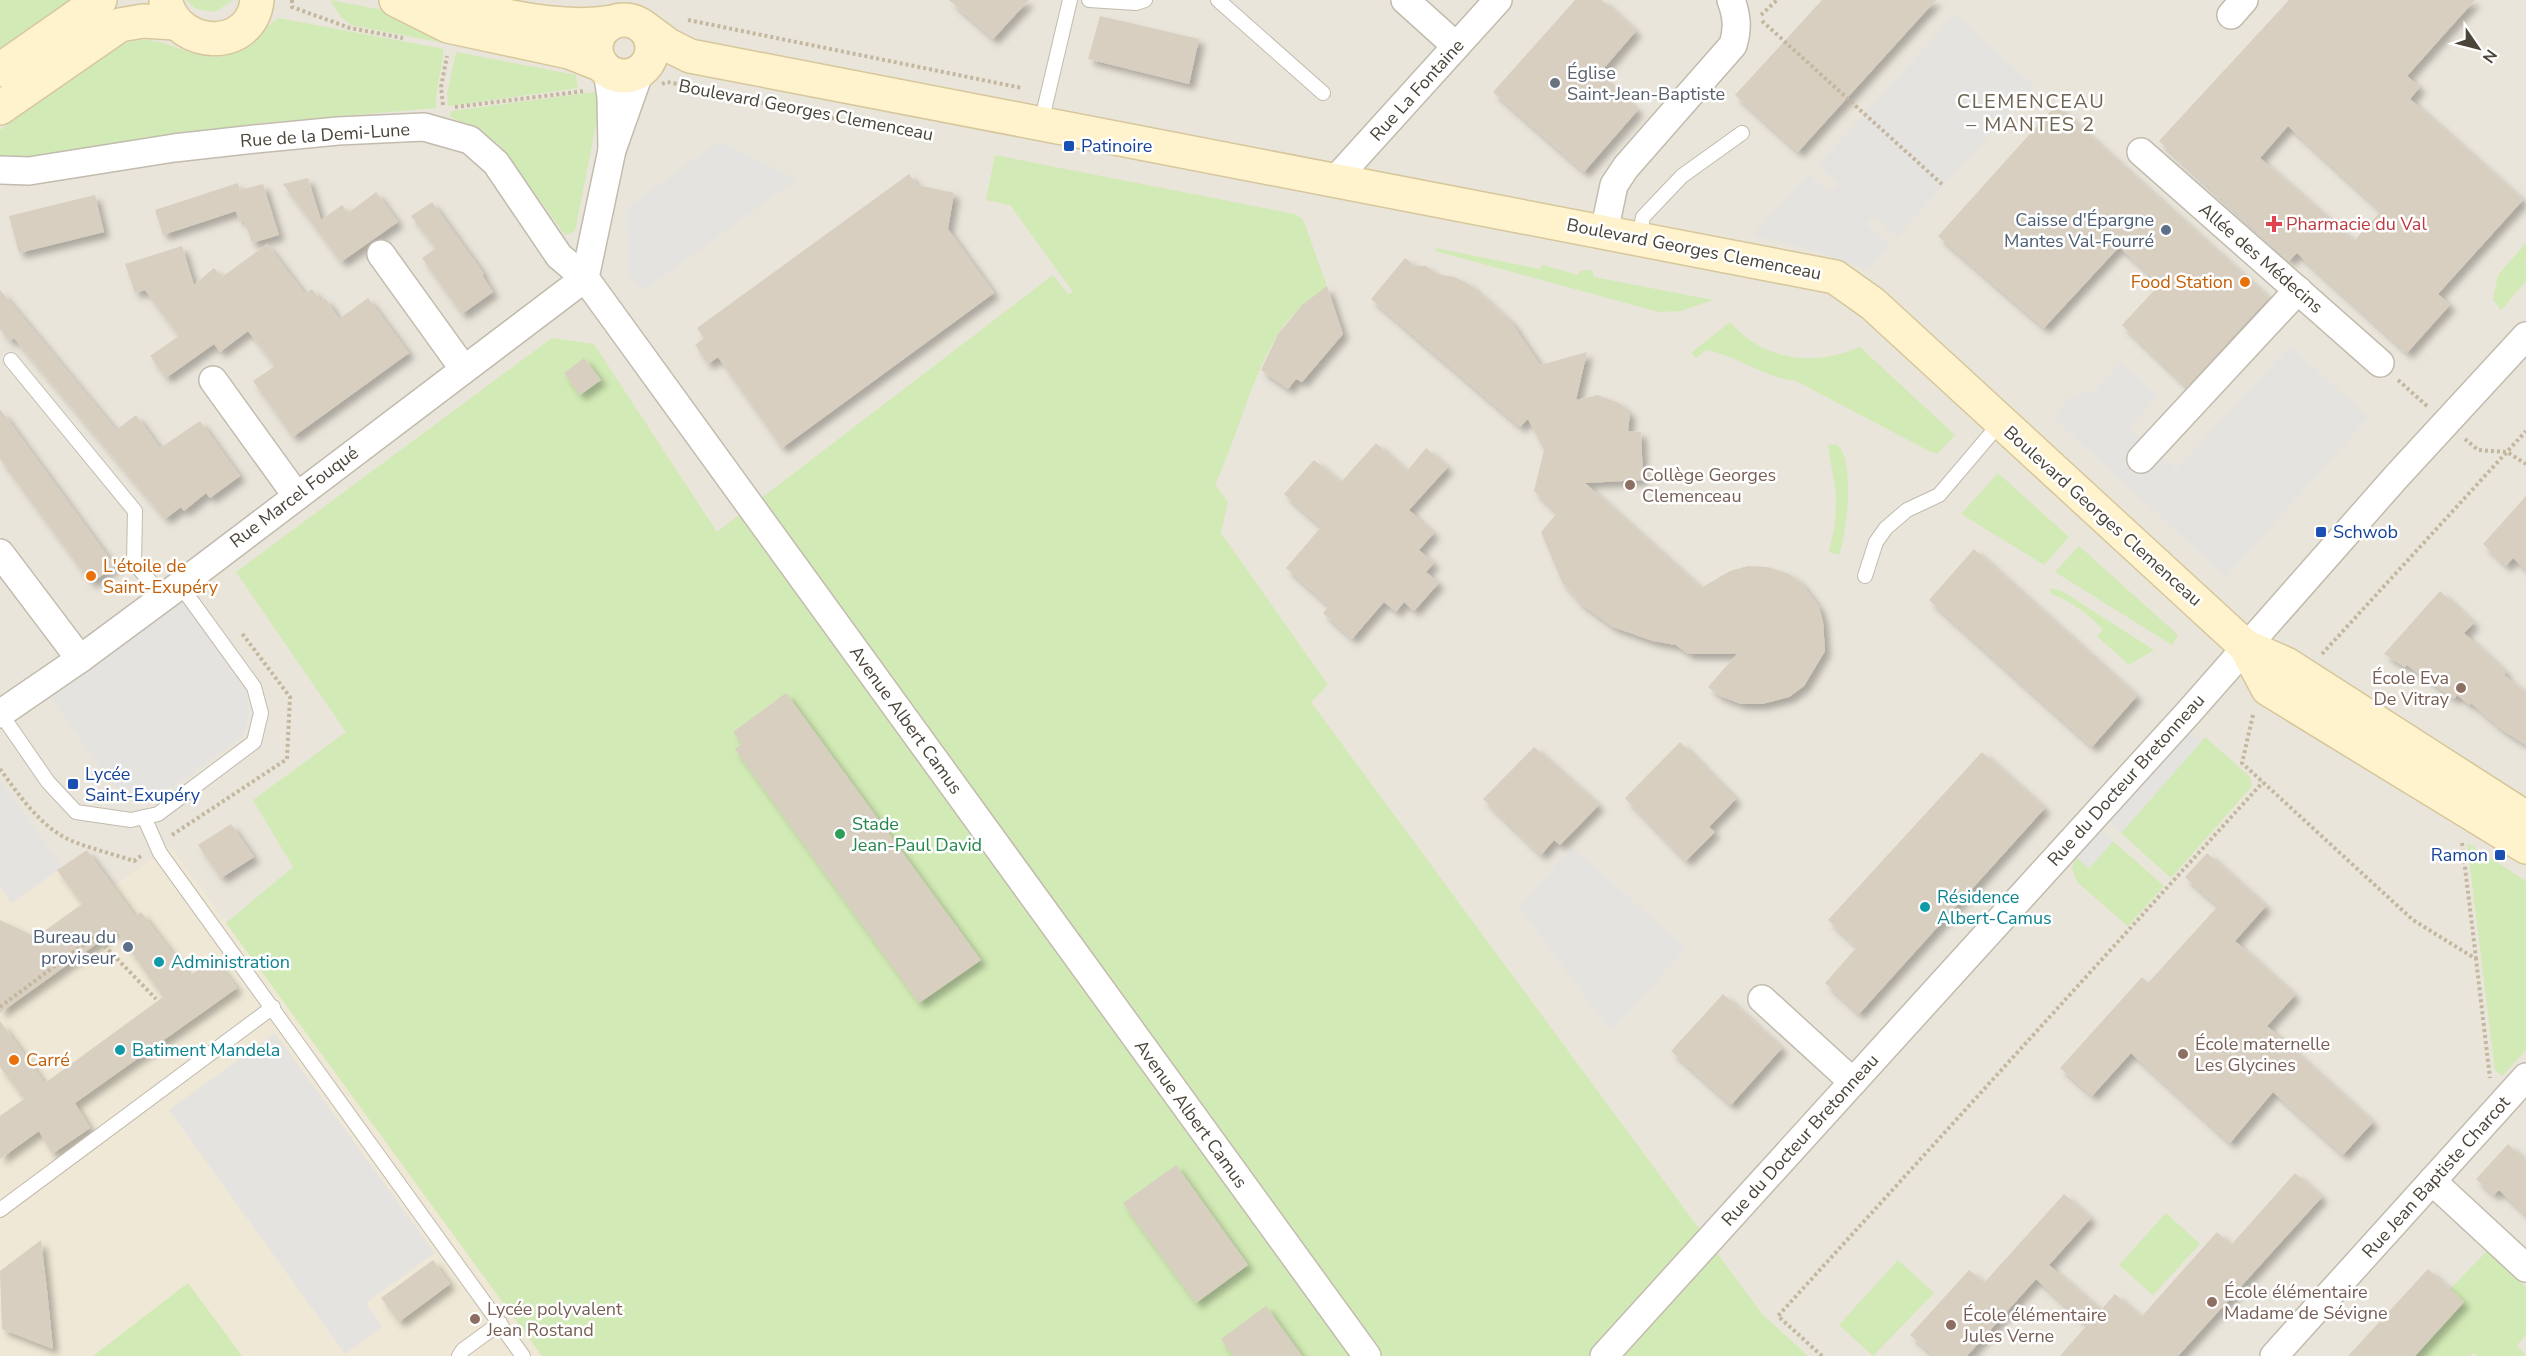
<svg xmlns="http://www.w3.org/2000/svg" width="2526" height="1356" viewBox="0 0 2526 1356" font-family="'Nunito Sans',sans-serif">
	<defs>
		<filter id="shadow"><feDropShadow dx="5.5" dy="5.5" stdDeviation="3" flood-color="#0004"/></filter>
	</defs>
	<rect width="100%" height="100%" fill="#f6f3ec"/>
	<!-- residential -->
	<rect fill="#eae5da" x="0" y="0" width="2526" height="1356"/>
	<!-- education -->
	<path fill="#efe8d6" d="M170 846 488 1283 542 1356H0V887L12 903 87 850 114 886Z"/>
	<!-- green -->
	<g fill="#d2eab5">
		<path d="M0 0H70L0 48Z"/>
		<path d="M186 0H233L215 12 196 9Z"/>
		<path d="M330 0 410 15 440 31 438 42 351 25 341 17Z"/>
		<path d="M278 18 444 49 436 97V108L262 123 38 158 0 155V130L122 45C166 25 193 73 238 51 255 44 264 28 278 18Z"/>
		<path d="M456 52 576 75 578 88 448 106 447 94Z"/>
		<path d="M595 92 598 115 575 231 565 235 500 145 476 128 450 117 451 111Z"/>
		<path d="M995 155 1295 214 1303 219 1327 286C1309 300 1290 314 1278 334 1250 380 1238 436 1215 484L1228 502 1221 533 1328 685 1311 702 1762 1314 1808 1356H542L226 923 293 867 253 800 346 732 236 572 552 338 594 344 717 532 1053 275 1068 294 1073 292 1010 205 986 200Z"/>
		<path d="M2526 243V281L2501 310 2493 300 2498 275Z"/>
		<path d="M1436 248 1540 269 1543 265 1578 275 1580 271 1592 270 1594 277 1713 300 1681 311 1659 312 1435 251Z"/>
		<path d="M1730 322C1764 361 1813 367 1860 347L1955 435 1938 453 1931 452 1794 380C1776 382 1732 354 1706 350L1696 358 1691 353Z"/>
		<path d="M1836 444C1856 457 1847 535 1839 555L1829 552 1835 524 1836 495 1828 445Z"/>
		<path d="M1998 473 2069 537 2044 565 1961 514Z"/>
		<path d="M2079 546 2178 635 2172 645 2055 572Z"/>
		<path d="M2050 588 2062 591 2154 650 2129 665 2097 636 2103 630C2089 614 2071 601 2051 594Z"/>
		<path d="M2205 737 2250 777 2252 786 2171 878 2121 833Z"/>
		<path d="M2113 841 2164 886 2128 926 2077 882 2072 868 2076 857 2089 868Z"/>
		<path d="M2467 843 2526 881V1050L2502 1076 2495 1070Z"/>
		<path d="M2166 1213 2200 1244 2153 1295 2119 1265Z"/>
		<path d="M2487 1251 2526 1287V1335L2517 1345 2526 1356H2477L2473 1353 2470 1356H2414L2464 1302 2450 1289Z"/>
		<path d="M1898 1260 1934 1293 1873 1356 1839 1325Z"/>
		<path d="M188 1283 242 1356H93Z"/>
	</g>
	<!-- parking -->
	<g fill="#e5e3e0">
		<path d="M1955 14 2034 86 1897 237 1874 216 1866 224 1890 245 1868 270 1816 251 1755 236 1757 230 1808 174 1830 192 1838 184 1818 165Z"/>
		<path d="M719 141 797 179 644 290 628 274 627 208Z"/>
		<path d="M2290 346 2369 417 2226 577 2053 418 2071 396 2094 391 2121 362 2158 395 2130 428 2176 469Z"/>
		<path d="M180 598 247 694 249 712 243 736 157 798 127 796 112 784 47 693Z"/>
		<path d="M2189 730 2202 741 2121 833 2108 821Z"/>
		<path d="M0 779 62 867 11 903 0 886Z"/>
		<path d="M2100 829 2113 841 2089 869 2076 857Z"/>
		<path d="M1572 847 1686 948 1611 1032 1519 907Z"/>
		<path d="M275 1033 435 1253 366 1303 382 1327 345 1354 169 1110Z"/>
	</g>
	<!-- building -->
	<g fill="#d8cfc1" fill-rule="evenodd" filter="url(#shadow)">
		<path d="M949 0H1029L993 39Z"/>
		<path d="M1575 0H1602L1636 31 1599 74 1638 110 1584 172 1493 92Z"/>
		<path d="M1822 0H1936L1798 152 1735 95Z"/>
		<path d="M2289 0H2475L2407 76 2420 87 2410 99 2523 200 2438 294 2450 305 2407 353 2297 253 2289 261 2159 141ZM2288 126 2381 211 2354 241 2260 158Z"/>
		<path d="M1100 16 1199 39 1189 84 1088 59Z"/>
		<path d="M2056 105 2269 298 2187 387 2122 325 2160 284 2119 247 2044 328 1938 236Z"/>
		<path d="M909 174 917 185 954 193 948 229 994 293 782 448 718 357 708 364 695 345 704 338 697 328Z"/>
		<path d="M308 178 321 220 342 205 348 213 376 192 398 222 341 262 283 184Z"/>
		<path d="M238 183 240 190 263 184 279 235 252 243 244 220 239 221 236 211 163 235 155 210Z"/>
		<path d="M95 195 104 232 19 253 9 216Z"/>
		<path d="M432 202 484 274 482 275 493 292 462 314 422 258 436 248 411 216Z"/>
		<path d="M267 244 305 294 312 289 321 301 325 298 339 319 368 298 409 353 293 437 253 381 275 366 248 331 220 352 214 344 166 378 150 356 179 336 145 290 135 293 125 264 182 246 194 285 214 268 222 277Z"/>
		<path d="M1405 258 1415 266H1426L1437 274 1454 277 1469 284 1511 322 1540 365 1587 352 1576 400 1598 395 1619 403 1630 413 1628 431 1641 432 1643 480 1585 483 1701 588 1730 571 1748 566 1768 567 1789 574 1800 582 1819 607 1823 622 1825 651 1804 686 1789 697 1762 704H1741L1720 696 1708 687 1737 654H1689L1676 645 1653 641 1613 627 1580 603 1562 582 1541 532 1557 513 1534 491 1544 450 1528 419 1520 427 1371 299Z"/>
		<path d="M1327 286 1343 334 1302 382 1296 379 1288 389 1261 370 1278 334 1302 305Z"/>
		<path d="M0 290 116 430 136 415 160 448 200 421 240 476 210 498 206 493 184 511 181 507 165 519 14 338 10 341 0 329Z"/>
		<path d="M584 358 601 380 580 395 564 373Z"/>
		<path d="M0 409 115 566 91 583 0 459Z"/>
		<path d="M1376 443 1407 471 1426 448 1448 467 1409 510 1434 533 1419 550 1434 563 1426 572 1439 583 1414 611 1404 602 1396 612 1384 602 1352 639 1323 613 1329 606 1286 568 1321 527 1284 494 1314 460 1341 482Z"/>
		<path d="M2526 496V570L2513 558 2506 566 2483 544Z"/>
		<path d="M1974 549 2137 696 2092 747 1929 600Z"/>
		<path d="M2440 591 2474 623 2464 633 2506 672 2504 675 2526 693V745L2501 729 2471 703 2470 705 2457 695 2454 699 2407 665 2405 667 2384 654Z"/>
		<path d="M786 693 981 960 919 1003 735 749 742 744 733 732Z"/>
		<path d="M1680 742 1736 799 1709 827 1715 832 1686 861 1625 798Z"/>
		<path d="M1534 747 1599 805 1560 845 1554 840 1541 855 1483 799Z"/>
		<path d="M1982 752 2045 808 1859 1014 1825 983 1857 947 1828 920Z"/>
		<path d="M231 824 254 857 221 878 198 845Z"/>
		<path d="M87 850 135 916 141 912 190 976 213 957 237 988 75 1103 90 1128 52 1154 39 1131 0 1159V1116L24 1099 0 1067V1021L45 1083 163 997 116 930 0 1013V920L36 937 82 904 57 870Z"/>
		<path d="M2207 853 2266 906 2235 941 2295 995 2267 1026 2373 1122 2343 1155 2273 1092 2230 1143 2131 1053 2092 1096 2060 1068 2142 977 2148 983 2218 906 2185 877Z"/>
		<path d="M1723 994 1782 1048 1731 1105 1671 1051Z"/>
		<path d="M2508 1144 2526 1161V1215L2499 1190 2494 1195 2476 1179Z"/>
		<path d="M1176 1165 1248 1265 1196 1303 1123 1203Z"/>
		<path d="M2295 1173 2322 1197 2178 1356H2060L2087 1325 2036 1279 1967 1356H1934L1910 1335 1969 1270 1984 1283 2064 1194 2091 1218 2049 1265 2101 1310 2115 1294 2141 1317 2217 1232 2231 1245Z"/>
		<path d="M41 1240 47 1290 53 1349 2 1329 0 1271Z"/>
		<path d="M433 1260 450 1284 399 1322 381 1298Z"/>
		<path d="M2428 1269 2464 1302 2415 1356H2348Z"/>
		<path d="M1266 1306 1302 1356H1233L1221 1339Z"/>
	</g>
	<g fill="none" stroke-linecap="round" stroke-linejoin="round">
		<defs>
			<g id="lane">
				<path d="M1089 0 1136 3 1145 0"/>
				<path d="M1218 0 1323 93"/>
				<path d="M1041 123 1070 0"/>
				<path d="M1639 239 1643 217 1682 176 1742 133"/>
				<path d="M11 360 135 511 134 563 163 596"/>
				<path d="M1865 576 1876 542 1886 528 1907 510 1939 495 2001 422"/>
				<path d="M1 714 48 782 76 812 131 820 158 814 254 742 261 713 254 687 180 585"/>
				<path d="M144 817 160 853 523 1356"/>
				<path d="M0 1210 273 1007"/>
				<path d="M459 1356 463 1350 500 1323"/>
			</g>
			<g id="street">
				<path d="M1405 0 1456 46"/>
				<path d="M2231 15 2244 0"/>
				<path d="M607 70 611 97 612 150 640 71"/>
				<path d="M612 150 585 278 1367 1356"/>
				<path d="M2141 152 2380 363"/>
				<path d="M0 170 29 171 174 148 255 139 338 131 424 127 470 140 496 163 559 256 585 278 180 585 80 659 0 714"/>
				<path d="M1335 180 1498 0"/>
				<path d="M1604 232 1614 185 1626 167 1733 45C1738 29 1737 16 1731 0"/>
				<path d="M381 254 463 368"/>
				<path d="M213 380 296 495"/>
				<path d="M2141 459 2298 290"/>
				<path d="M0 553 80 659"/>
				<path d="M1762 999 1853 1082"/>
				<path d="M2432 1181 2526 1268"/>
				<path d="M1604 1356 2189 712 2397 476 2526 336"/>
				<path d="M2274 1356 2526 1077"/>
			</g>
			<g id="secondary">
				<path d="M396 0 448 26 569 52 602 65"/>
				<path d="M417 0C480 7 550 33 613 22"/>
				<path d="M166 3C180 51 252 51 257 0"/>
				<circle cx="624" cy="48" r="28"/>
				<path d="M641 25 668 45 690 56 1835 277 1873 304 2245 646 2268 689 2526 847"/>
				<path d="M0 70 100 0"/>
				<path d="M0 108 120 25 143 21 175 23"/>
				<path d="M2245 646 2286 664 2526 818"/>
			</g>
		</defs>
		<!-- lane casing -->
		<use href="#lane" stroke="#c2bbae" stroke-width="16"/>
		<!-- street casing -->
		<use href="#street" stroke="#c2bbae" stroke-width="30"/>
		<!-- secondary casing -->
		<use href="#secondary" stroke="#d6c79b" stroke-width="36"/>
		<!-- path -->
		<g stroke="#c4b79f" stroke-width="4" stroke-dasharray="3 3" stroke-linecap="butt">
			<path d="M292 0V7L350 28 403 38"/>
			<path d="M1761 15 1777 0"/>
			<path d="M688 20 1022 88"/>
			<path d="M1762 21 1944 186"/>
			<path d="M662 84 667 82 678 84"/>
			<path d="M744 99 832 118 895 128"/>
			<path d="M443 105 441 87 447 56"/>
			<path d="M455 107 585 91"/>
			<path d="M2398 380 2428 407"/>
			<path d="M2465 439 2478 450 2507 452 2526 464"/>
			<path d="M2322 654 2526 431"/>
			<path d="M2253 715 2242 763 2413 920 2476 959 2490 1078"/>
			<path d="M0 769C19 795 41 828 72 841 92 849 113 854 134 861L141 856"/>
			<path d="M172 835 287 759 290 697 241 632"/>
			<path d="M2462 843 2476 958"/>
			<path d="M0 1007 95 936 156 999"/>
			<path d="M1822 1356 1778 1316 2263 782"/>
		</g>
		<!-- lane -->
		<use href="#lane" stroke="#fff" stroke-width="14"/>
		<!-- street -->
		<use href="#street" stroke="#fff" stroke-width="27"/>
		<!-- secondary -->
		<use href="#secondary" stroke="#fff3cd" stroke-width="33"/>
	</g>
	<!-- markers -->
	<circle fill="#6b7280" stroke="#fff" stroke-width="2" cx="1555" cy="83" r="6"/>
	<g fill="#1a4fb4" stroke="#fff" stroke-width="2">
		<rect x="1063" y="140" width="12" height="12" rx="3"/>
		<rect x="2315" y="526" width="12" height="12" rx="3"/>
		<rect x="67" y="778" width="12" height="12" rx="3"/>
		<rect x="2494" y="849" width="12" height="12" rx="3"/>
	</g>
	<path fill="#e0444e" stroke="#fff" stroke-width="2" d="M2271 215h6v6h6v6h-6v6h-6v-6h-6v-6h6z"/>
	<g fill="#5c6f8a" stroke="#fff" stroke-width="2">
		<circle cx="2166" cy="230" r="6"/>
		<circle cx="128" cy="947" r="6"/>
	</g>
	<g fill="#e8710a" stroke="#fff" stroke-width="2">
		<circle cx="2245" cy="282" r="6"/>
		<circle cx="91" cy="576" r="6"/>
		<circle cx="14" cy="1060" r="6"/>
	</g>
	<g fill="#8d6e63" stroke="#fff" stroke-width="2">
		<circle cx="1630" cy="485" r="6"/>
		<circle cx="2461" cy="688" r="6"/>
		<circle cx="2183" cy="1054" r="6"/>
		<circle cx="2212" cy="1302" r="6"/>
		<circle cx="475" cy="1319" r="6"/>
		<circle cx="1951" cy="1325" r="6"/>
	</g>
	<circle fill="#2e9e5b" stroke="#fff" stroke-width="2" cx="840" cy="834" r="6"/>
	<g fill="#0f9aa8" stroke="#fff" stroke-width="2">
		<circle cx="1925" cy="907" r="6"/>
		<circle cx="159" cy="962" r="6"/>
		<circle cx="120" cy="1050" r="6"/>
	</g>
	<g text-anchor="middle" stroke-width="5" stroke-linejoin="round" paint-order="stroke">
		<!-- worship labels -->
		<g font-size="18" fill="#5b616d" stroke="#fff" text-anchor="start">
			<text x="1567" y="79">Église<tspan x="1567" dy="21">Saint-Jean-Baptiste</tspan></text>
		</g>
		<!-- street labels -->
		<g font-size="18" fill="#4b4439" stroke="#fff">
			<text transform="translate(1417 90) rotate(-48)" y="6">Rue La Fontaine</text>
			<text transform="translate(806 110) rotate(11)" y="6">Boulevard Georges Clemenceau</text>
			<text transform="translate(325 135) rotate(-4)" y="6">Rue de la Demi-Lune</text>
			<text transform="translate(1694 249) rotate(11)" y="6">Boulevard Georges Clemenceau</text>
			<text transform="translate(2261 258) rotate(41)" y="6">Allée des Médecins</text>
			<text transform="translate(294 497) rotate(-37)" y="6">Rue Marcel Fouqué</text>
			<text transform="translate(2103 516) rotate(42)" y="6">Boulevard Georges Clemenceau</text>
			<text transform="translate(906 720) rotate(54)" y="6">Avenue Albert Camus</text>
			<text transform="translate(2126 780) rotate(-48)" y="6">Rue du Docteur Bretonneau</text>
			<text transform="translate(1191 1114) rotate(54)" y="6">Avenue Albert Camus</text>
			<text transform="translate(1800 1140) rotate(-48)" y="6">Rue du Docteur Bretonneau</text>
			<text transform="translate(2436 1177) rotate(-48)" y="6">Rue Jean Baptiste Charcot</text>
		</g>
		<!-- transit labels -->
		<g font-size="18" fill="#164399" stroke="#fff" text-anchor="start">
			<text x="1081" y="152">Patinoire</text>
			<text x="2333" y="538">Schwob</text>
			<text x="85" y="780">Lycée<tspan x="85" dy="21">Saint-Exupéry</tspan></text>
			<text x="2488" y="861" text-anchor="end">Ramon</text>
		</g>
		<!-- service labels -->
		<g font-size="18" fill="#4e5e75" stroke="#fff" text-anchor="end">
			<text x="2154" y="226">Caisse d'Épargne<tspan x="2154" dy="21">Mantes Val-Fourré</tspan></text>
			<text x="116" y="943">Bureau du<tspan x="116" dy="21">proviseur</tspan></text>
		</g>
		<!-- health labels -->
		<g font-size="18" fill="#be3a42" stroke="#fff" text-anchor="start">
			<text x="2286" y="230">Pharmacie du Val</text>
		</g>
		<!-- food labels -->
		<g font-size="18" fill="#c56008" stroke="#fff" text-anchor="start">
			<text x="2233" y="288" text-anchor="end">Food Station</text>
			<text x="103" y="572">L'étoile de<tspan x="103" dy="21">Saint-Exupéry</tspan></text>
			<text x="26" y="1066">Carré</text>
		</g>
		<!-- education labels -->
		<g font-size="18" fill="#785e54" stroke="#fff" text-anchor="start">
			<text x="1642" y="481">Collège Georges<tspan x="1642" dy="21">Clemenceau</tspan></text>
			<text x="2449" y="684" text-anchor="end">École Eva<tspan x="2449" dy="21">De Vitray</tspan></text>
			<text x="2195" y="1050">École maternelle<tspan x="2195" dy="21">Les Glycines</tspan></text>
			<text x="2224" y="1298">École élémentaire<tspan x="2224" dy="21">Madame de Sévigne</tspan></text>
			<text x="487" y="1315">Lycée polyvalent<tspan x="487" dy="21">Jean Rostand</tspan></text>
			<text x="1963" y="1321">École élémentaire<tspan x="1963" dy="21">Jules Verne</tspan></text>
		</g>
		<!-- leisure labels -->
		<g font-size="18" fill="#27864d" stroke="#fff" text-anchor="start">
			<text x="852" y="830">Stade<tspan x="852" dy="21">Jean-Paul David</tspan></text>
		</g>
		<!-- culture labels -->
		<g font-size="18" fill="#0d838f" stroke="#fff" text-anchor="start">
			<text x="1937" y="903">Résidence<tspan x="1937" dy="21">Albert-Camus</tspan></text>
			<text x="171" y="968">Administration</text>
			<text x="132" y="1056">Batiment Mandela</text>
		</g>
		<!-- neighbourhood labels -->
		<g font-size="20" letter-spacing="1.5" fill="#6e6250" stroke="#fff">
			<text x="2031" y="108">CLEMENCEAU<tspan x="2031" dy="23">– MANTES 2</tspan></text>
		</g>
	</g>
	<!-- north arrow -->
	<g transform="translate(2478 48) rotate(125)" stroke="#ffffff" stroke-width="4.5" paint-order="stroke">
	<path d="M0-4.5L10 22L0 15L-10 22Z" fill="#4b4439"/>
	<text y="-9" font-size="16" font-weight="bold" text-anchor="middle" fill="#4b4439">N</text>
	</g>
</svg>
